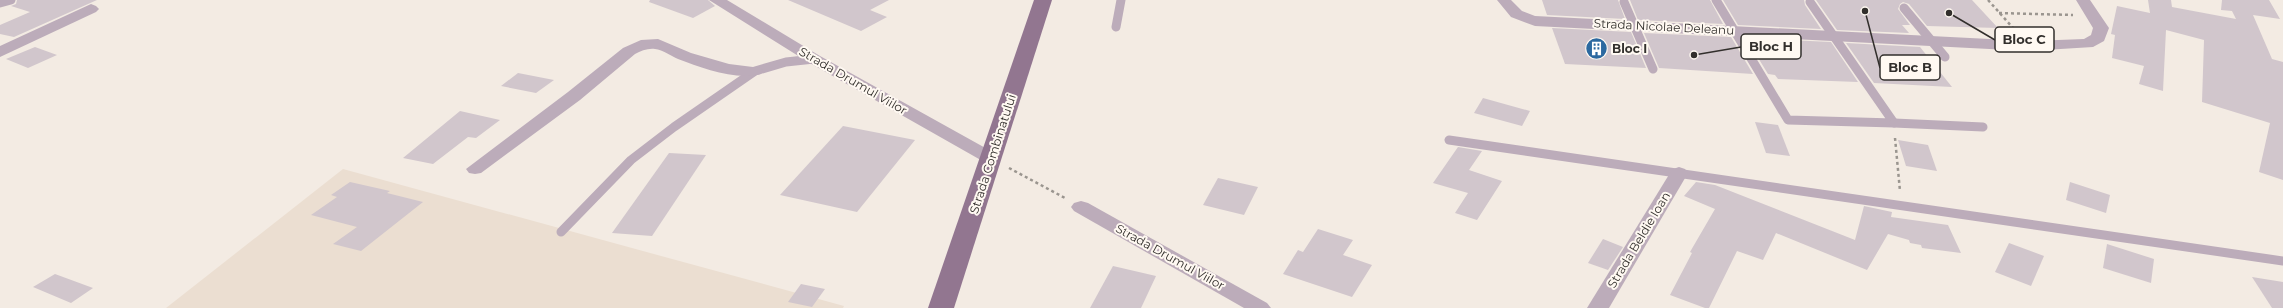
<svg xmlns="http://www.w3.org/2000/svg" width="2283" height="308" viewBox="0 0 2283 308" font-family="Montserrat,sans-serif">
	<rect width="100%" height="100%" fill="#f3ebe3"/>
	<!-- built -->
	<path fill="#ebded1" d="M343 169 844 306 843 308H166Z"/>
	<!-- building -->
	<g fill="#d1c6cc">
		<path d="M17 0H97L14 37 0 34V25L30 12 11 6 16 4Z"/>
		<path d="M650 0H708L715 6 693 18 649 2Z"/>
		<path d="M788 0H889L870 10 887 17 861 31Z"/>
		<path d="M1542 0H1618L1625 19 1547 15Z"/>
		<path d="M1630 0H1710L1723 24 1638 20Z"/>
		<path d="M1723 0H1804L1805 5 1821 29 1738 25Z"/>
		<path d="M1816 0H1972L1998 28 1927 26 1909 4 1903 2 1900 4 1898 9 1910 25H1902L1909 33 1837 30Z"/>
		<path d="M2148 0H2171L2172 7 2236 19 2232 11 2221 10 2222 0H2269L2280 19 2253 15 2272 59 2283 62V180L2259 172 2270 123 2202 102 2204 40 2166 30 2163 91 2139 84 2144 66 2112 58 2115 35 2111 34 2117 6 2150 13Z"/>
		<path d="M1552 28 1631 32 1646 68 1565 64Z"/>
		<path d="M1644 33 1731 37 1753 74 1659 68Z"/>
		<path d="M1746 38 1831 42 1858 82 1778 79 1775 75 1768 74Z"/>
		<path d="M1846 43 1920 47 1952 87 1874 83Z"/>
		<path d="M35 47 57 55 28 68 6 59Z"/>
		<path d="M518 73 554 80 536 93 501 86Z"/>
		<path d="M1483 98 1530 111 1522 126 1474 113Z"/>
		<path d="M460 111 500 120 476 138 468 137 433 164 403 158Z"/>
		<path d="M1755 122 1778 125 1790 156 1766 153Z"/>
		<path d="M843 126 915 140 857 212 780 195Z"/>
		<path d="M1898 140 1928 145 1937 171 1906 166Z"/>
		<path d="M1458 147 1482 151 1469 170 1502 181 1477 220 1455 213 1468 193 1433 183Z"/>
		<path d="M669 153 706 155 652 236 612 233Z"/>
		<path d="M1218 178 1258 187 1244 215 1203 205Z"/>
		<path d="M350 182 390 191 387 193 423 202 361 251 333 244 357 227 311 215 337 197 331 195Z"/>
		<path d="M1696 182 1715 185 1855 240 1864 206 1892 212 1891 217 1948 225 1961 253 1922 248 1921 245 1910 243 1909 240 1888 234 1867 270 1776 233 1763 260 1737 251 1709 308H1705L1670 295 1692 253 1690 252 1715 209 1684 196Z"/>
		<path d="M2070 182 2110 195 2106 213 2066 200Z"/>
		<path d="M1318 229 1353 240 1343 255 1372 265 1352 297 1283 274 1298 250 1303 252Z"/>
		<path d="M1603 239 1623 247 1608 270 1588 263Z"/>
		<path d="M2009 243 2044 256 2031 286 1995 272Z"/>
		<path d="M2107 244 2154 259 2151 283 2103 268Z"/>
		<path d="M1113 266 1156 276 1141 308H1090Z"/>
		<path d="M55 274 93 288 71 303 33 287Z"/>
		<path d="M2252 277 2283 282V308H2272Z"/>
		<path d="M801 284 825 289 812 307 788 302Z"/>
	</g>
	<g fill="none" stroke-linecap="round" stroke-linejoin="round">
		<!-- path -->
		<g stroke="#9a958f" stroke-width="2.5" stroke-dasharray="3 3" stroke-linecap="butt">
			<path d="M1988 0 2014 29"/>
			<path d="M1999 13 2073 15"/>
			<path d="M1895 138 1900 191"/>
			<path d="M1009 168 1065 198"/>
		</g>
		<!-- lane -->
		<g stroke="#bcacba" stroke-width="9">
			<path d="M1716 0 1788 120 1894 123 1810 2"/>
			<path d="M1624 2 1653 69"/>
			<path d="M0 3 11 0"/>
			<path d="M1904 8 1945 57"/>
			<path d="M1116 27 1121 0"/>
			<path d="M1894 123 1983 127"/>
			<path d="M1449 140 2283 261"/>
			<path d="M561 232 631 160 674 127 755 71 786 62 814 59"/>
		</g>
		<!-- street -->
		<g fill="#bcacba" fill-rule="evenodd">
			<path d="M709 0H727L820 56 998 155 1001 159 998 163H986L808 62Z"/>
			<path d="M1497 0H1511L1522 11 1535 16 2029 41 2084 39 2091 35 2093 28 2076 0H2090L2109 28 2104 41 2093 47 2029 51 1535 26 1511 17Z"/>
			<path d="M91 4 96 6 99 9 96 12 0 57V46Z"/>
			<path d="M658 39 691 53 729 64 761 68 763 71 761 74C736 81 702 68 678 59 671 56 663 50 655 49 648 48 641 51 635 54L580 100 481 173 475 174 469 173 466 169 568 92 623 48 641 40Z"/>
			<path d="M1679 167 1685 169 1688 173 1609 308H1587L1670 173 1673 169Z"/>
			<path d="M1081 201 1088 203 1267 303 1271 308H1244L1074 211 1071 207 1074 203Z"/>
		</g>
		<!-- primary -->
		<path fill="#927690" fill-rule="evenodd" d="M1034 0H1052L954 308H928Z"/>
	</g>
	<!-- icons -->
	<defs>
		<symbol id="building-disc" viewBox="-11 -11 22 22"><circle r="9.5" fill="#2c69a0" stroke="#fff9f2"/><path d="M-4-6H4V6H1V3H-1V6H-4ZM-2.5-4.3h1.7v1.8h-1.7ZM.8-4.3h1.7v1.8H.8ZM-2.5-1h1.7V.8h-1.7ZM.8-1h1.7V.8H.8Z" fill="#fff"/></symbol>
	</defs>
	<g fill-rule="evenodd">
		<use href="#building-disc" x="1584" y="36" width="25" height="25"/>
	</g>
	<g text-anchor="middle" stroke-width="4" stroke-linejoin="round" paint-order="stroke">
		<!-- street labels -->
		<g font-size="12" fill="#322f2c" stroke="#fff9f2">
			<text transform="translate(1664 27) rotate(3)" y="4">Strada Nicolae Deleanu</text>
			<text transform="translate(853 81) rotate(30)" y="4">Strada Drumul Viilor</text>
			<text transform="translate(993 154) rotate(-72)" y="4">Strada Combinatului</text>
			<text transform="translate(1639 240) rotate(-59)" y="4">Strada Beldie Ioan</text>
			<text transform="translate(1170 257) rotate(29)" y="4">Strada Drumul Viilor</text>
		</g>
		<!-- poi labels -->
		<g font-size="12" font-weight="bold" fill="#322f2c" stroke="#fff9f2" text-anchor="start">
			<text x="1612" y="53">Bloc I</text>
		</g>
	</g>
	<!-- callouts -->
	<path fill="none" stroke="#322f2c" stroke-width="1.5" d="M1949 13L1995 40M1694 55L1741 47M1865 11L1880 68"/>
	<g fill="#322f2c" stroke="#fff9f2" stroke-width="1.5">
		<circle cx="1949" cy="13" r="4"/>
		<circle cx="1694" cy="55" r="4"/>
		<circle cx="1865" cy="11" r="4"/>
	</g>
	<g fill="#fff9f2" stroke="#322f2c" stroke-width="1.5">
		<rect x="1995" y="27" width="59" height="25" rx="4"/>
		<rect x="1741" y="34" width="60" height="25" rx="4"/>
		<rect x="1880" y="55" width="60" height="25" rx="4"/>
	</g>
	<g font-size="13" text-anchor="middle" font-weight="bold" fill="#322f2c">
		<text x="2024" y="44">Bloc C</text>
		<text x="1771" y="51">Bloc H</text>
		<text x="1910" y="72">Bloc B</text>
	</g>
</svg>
